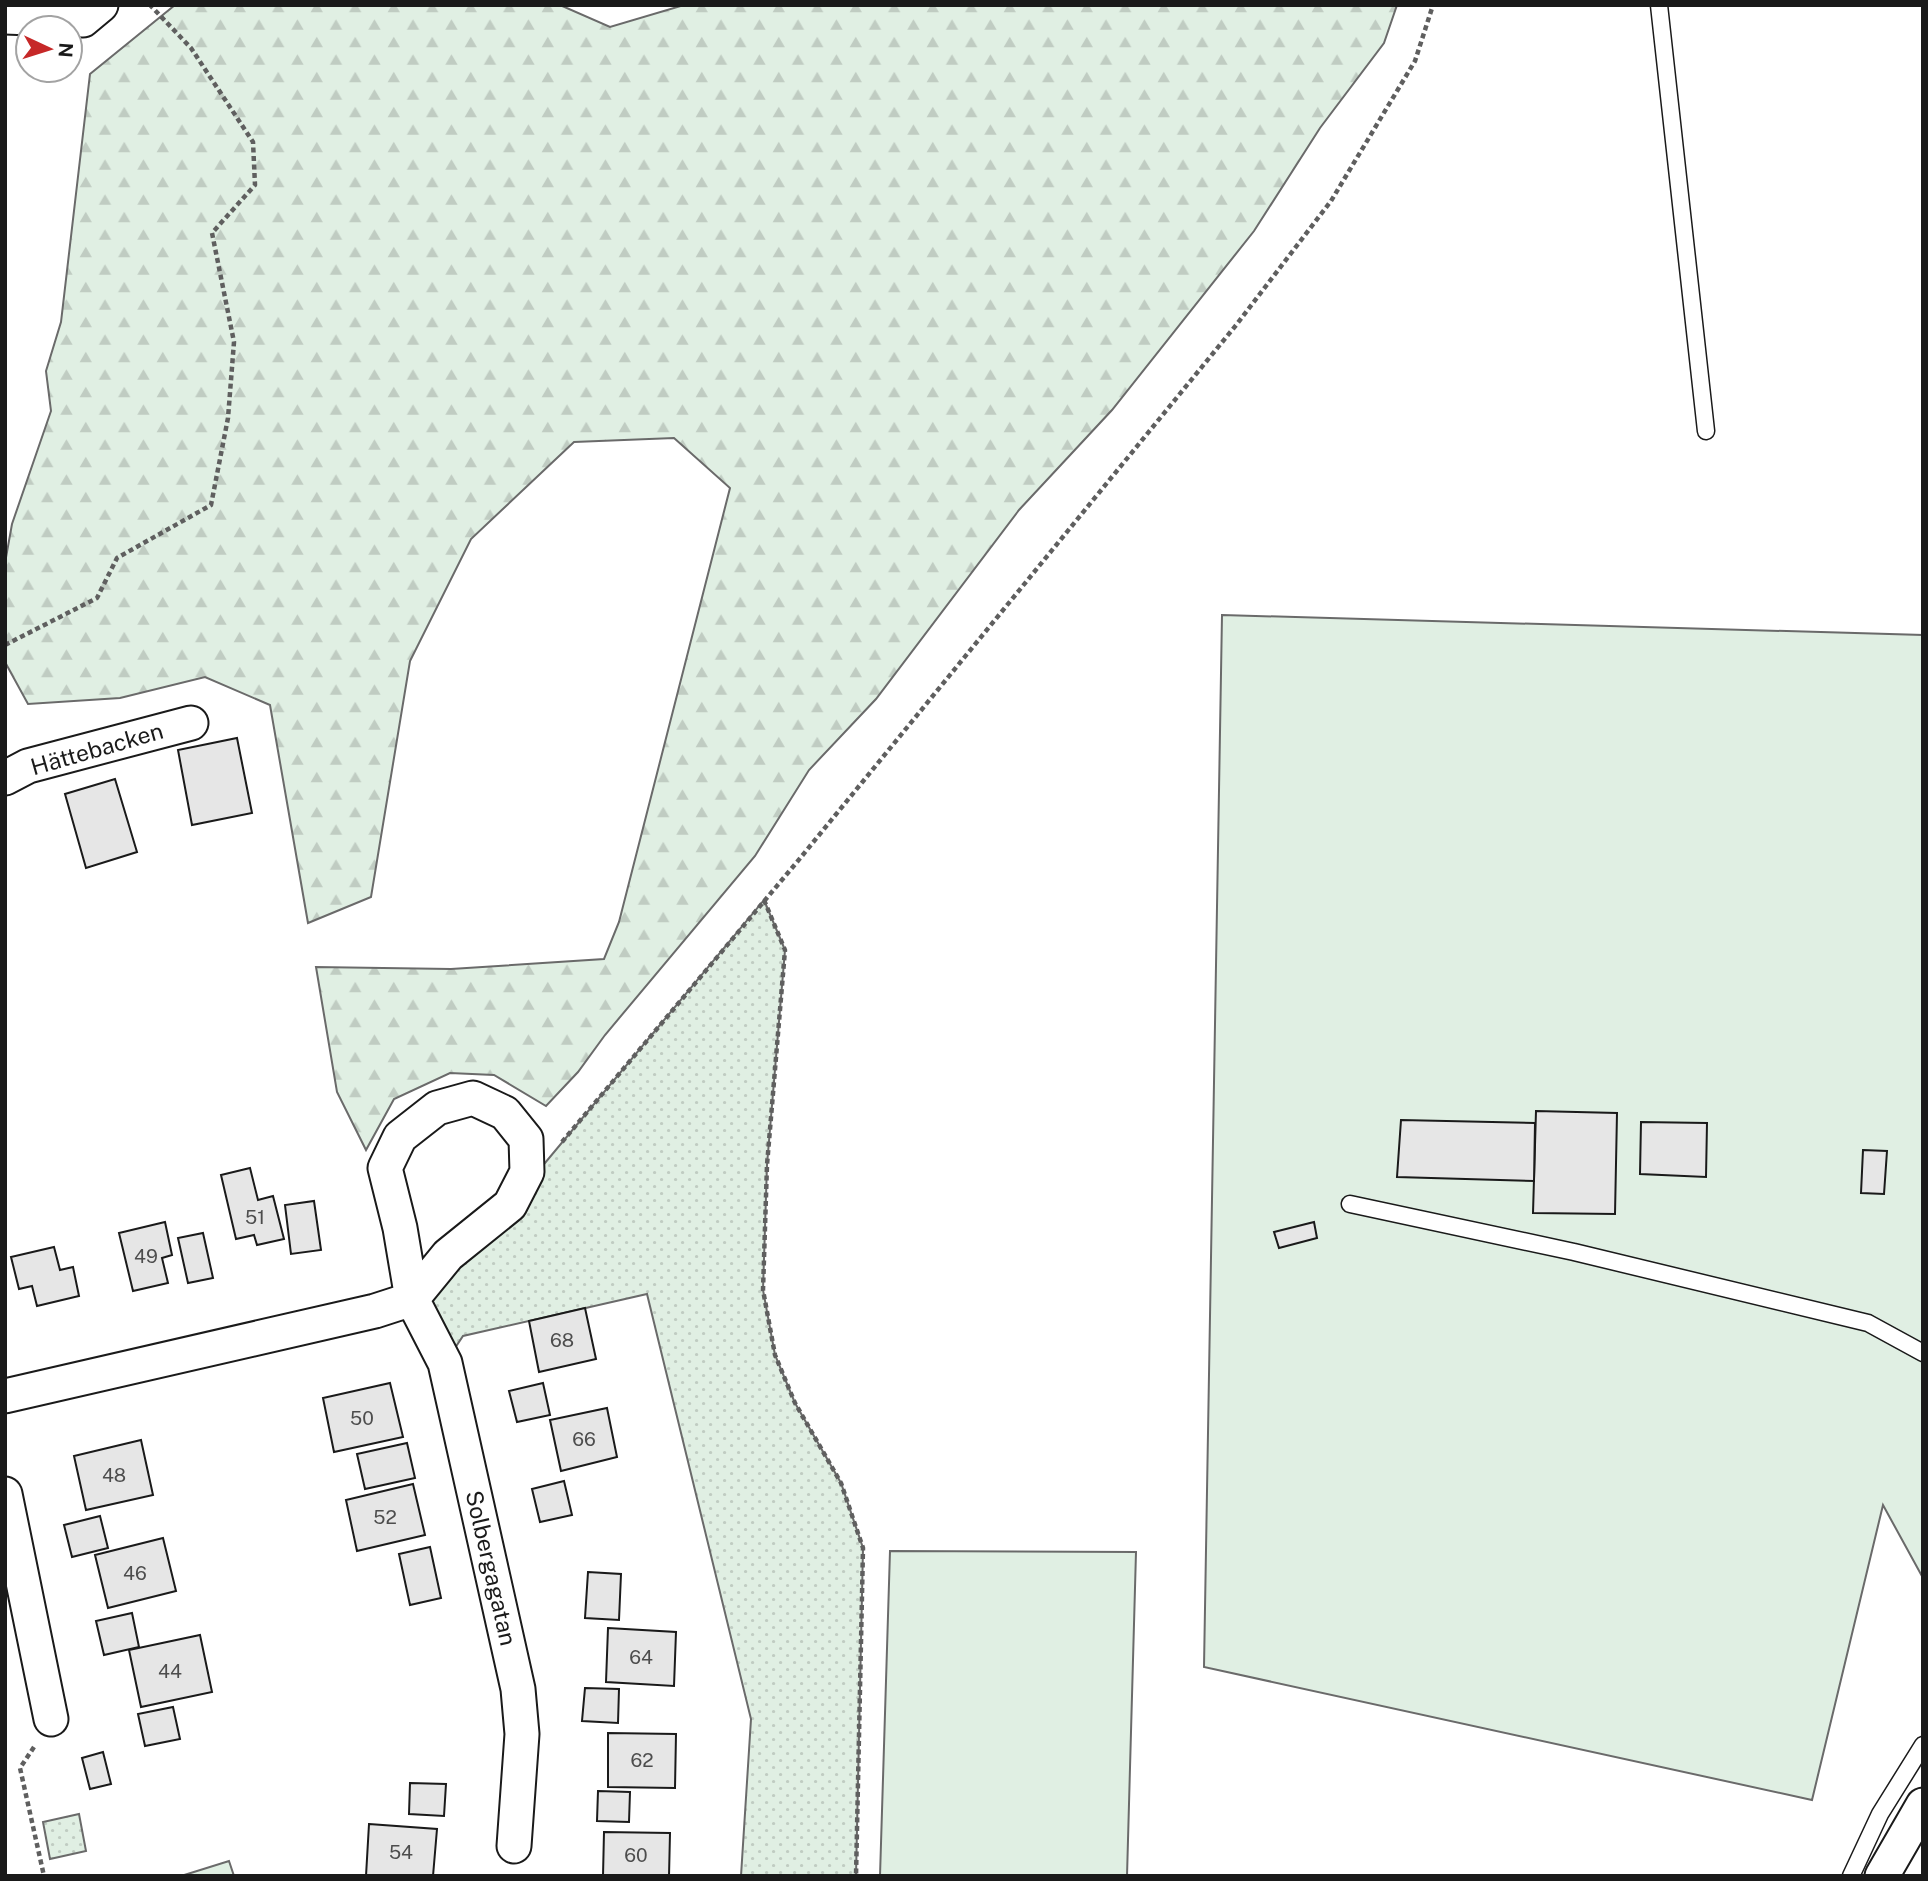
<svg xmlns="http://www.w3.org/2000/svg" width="1928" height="1881" viewBox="0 0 1928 1881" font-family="'Public Sans',sans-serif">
	<defs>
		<pattern id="grass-dots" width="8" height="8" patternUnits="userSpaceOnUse" patternTransform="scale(1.75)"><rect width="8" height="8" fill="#e0efe3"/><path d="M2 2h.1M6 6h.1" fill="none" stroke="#c0ccc2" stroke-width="1.8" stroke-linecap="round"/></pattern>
		<pattern id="forest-firs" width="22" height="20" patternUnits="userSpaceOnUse" patternTransform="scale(1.75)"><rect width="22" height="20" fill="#e0efe3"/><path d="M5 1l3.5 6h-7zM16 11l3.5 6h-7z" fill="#c0ccc2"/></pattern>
	</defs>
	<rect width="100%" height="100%" fill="#fff"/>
	<!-- grass -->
	<g fill="url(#grass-dots)" stroke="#6a6a6a" stroke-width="2">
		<path d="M764 900 785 950 767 1165 763 1290 775 1355 795 1403 841 1483 863 1548 856 1876H741L751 1719 647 1294 463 1336 445 1363 412 1299 510 1205Z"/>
		<path d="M79 1814 86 1851 50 1859 43 1822Z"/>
	</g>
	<!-- forest -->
	<path fill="url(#forest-firs)" stroke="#6a6a6a" stroke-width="2" d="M175 5H560L610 27 684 5H1397L1384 43 1320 128 1254 231 1112 410 1019 510 876 699 809 770 755 856 605 1035 578 1072 546 1106 494 1075 450 1073 394 1099 366 1150 337 1092 316 967 451 969 604 959 619 922 730 488 674 438 574 442 471 539 410 661 371 897 308 923 270 705 205 677 120 698 28 704 5 662V563L12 524 51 411 46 371 61 322 90 74Z"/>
	<!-- garden -->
	<g fill="#e0efe3" stroke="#6a6a6a" stroke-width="2">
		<path d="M1222 615 1923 635V1578L1883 1505 1812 1800 1204 1667Z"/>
		<path d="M890 1551 1136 1552 1127 1876H880Z"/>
		<path d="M229 1861 234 1876H181Z"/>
	</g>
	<!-- building -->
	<g fill="#e6e6e6" stroke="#1a1a1a" stroke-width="2">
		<path d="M237 738 252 813 192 825 178 750Z"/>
		<path d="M115 779 137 852 86 868 65 794Z"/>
		<path d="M1536 1111 1617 1113 1615 1214 1533 1213Z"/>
		<path d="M1401 1120 1535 1123 1534 1181 1397 1177Z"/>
		<path d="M1641 1122 1707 1123 1706 1177 1640 1174Z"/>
		<path d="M1863 1150 1887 1151 1884 1194 1861 1193Z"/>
		<path d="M250 1168 258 1200 273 1196 284 1239 257 1245 254 1235 236 1239 221 1175Z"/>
		<path d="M314 1201 321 1250 291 1254 285 1205Z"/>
		<path d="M165 1222 172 1255 162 1258 168 1283 133 1291 119 1233Z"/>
		<path d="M1314 1222 1317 1238 1279 1248 1274 1232Z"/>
		<path d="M203 1233 213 1278 188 1283 178 1238Z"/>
		<path d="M54 1247 60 1270 73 1267 79 1296 37 1306 32 1286 19 1289 11 1257Z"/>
		<path d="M585 1308 596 1359 539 1372 529 1321Z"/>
		<path d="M390 1383 403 1437 334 1452 323 1398Z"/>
		<path d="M543 1383 550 1415 517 1422 509 1391Z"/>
		<path d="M607 1408 617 1457 561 1471 550 1420Z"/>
		<path d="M141 1440 153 1495 86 1510 74 1456Z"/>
		<path d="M407 1443 415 1478 365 1489 357 1454Z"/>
		<path d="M564 1481 572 1515 540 1522 532 1489Z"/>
		<path d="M413 1484 425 1535 357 1551 346 1500Z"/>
		<path d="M100 1516 108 1548 72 1557 64 1525Z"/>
		<path d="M163 1538 176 1591 108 1608 95 1555Z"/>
		<path d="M430 1547 441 1598 410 1605 399 1554Z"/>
		<path d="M588 1572 621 1574 619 1620 585 1618Z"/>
		<path d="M132 1613 139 1647 104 1655 96 1621Z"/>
		<path d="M608 1628 676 1632 674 1686 606 1682Z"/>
		<path d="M200 1635 212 1692 141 1707 129 1650Z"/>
		<path d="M585 1688 619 1689 618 1723 582 1721Z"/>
		<path d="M173 1707 180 1739 145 1746 138 1714Z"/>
		<path d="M608 1733 676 1734 675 1788 608 1787Z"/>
		<path d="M103 1752 111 1784 90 1789 82 1758Z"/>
		<path d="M410 1783 446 1784 444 1816 409 1814Z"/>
		<path d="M598 1791 630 1792 629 1822 597 1821Z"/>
		<path d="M369 1824 437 1829 433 1876H366Z"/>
		<path d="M604 1832 670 1833 669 1876H603Z"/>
	</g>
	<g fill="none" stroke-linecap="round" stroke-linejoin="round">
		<defs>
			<g id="lane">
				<path d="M1659 5 1706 431"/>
				<path d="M1350 1204 1574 1252 1868 1323 1923 1353"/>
				<path d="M1851 1876 1880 1814 1923 1745"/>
			</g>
			<g id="street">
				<path d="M5 17 83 20 101 5"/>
				<path d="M5 778 28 766 191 723"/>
				<path d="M5 1396 375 1311 412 1299 448 1255 510 1205 527 1172 526 1139 505 1113 473 1098 437 1108 400 1137 385 1168 400 1228 412 1299 445 1363 518 1689 522 1734 514 1846"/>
				<path d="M5 1494 51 1719"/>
				<path d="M1882 1876 1923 1805"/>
			</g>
		</defs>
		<!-- lane casing -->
		<use href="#lane" stroke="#1a1a1a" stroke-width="19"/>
		<!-- street casing -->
		<use href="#street" stroke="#1a1a1a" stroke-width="37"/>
		<!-- path -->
		<g stroke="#5f5f5f" stroke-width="4.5" stroke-dasharray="5 3.5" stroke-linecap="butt">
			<path d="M5 645 97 598 117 558 211 505 228 418 234 342 212 233 255 185 253 142 191 48 150 5"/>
			<path d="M764 900 785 950 767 1165 763 1290 775 1355 795 1403 841 1483 863 1548 856 1876"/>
			<path d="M562 1142 797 862 1237 324 1331 201 1415 61 1433 5"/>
			<path d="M34 1747 20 1768 44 1876"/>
		</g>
		<!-- lane -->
		<use href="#lane" stroke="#fff" stroke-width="16"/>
		<!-- street -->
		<use href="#street" stroke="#fff" stroke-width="33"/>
	</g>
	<g text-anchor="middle" stroke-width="5" stroke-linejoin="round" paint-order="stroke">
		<!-- number labels -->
		<g font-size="19" fill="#4d4d4d">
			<text x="255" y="1224">51</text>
			<text x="146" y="1263">49</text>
			<text x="562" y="1347">68</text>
			<text x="362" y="1425">50</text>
			<text x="584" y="1446">66</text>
			<text x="114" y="1482">48</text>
			<text x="385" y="1524">52</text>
			<text x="135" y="1580">46</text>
			<text x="641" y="1664">64</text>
			<text x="170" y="1678">44</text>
			<text x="642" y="1767">62</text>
			<text x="401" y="1859">54</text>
			<text x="636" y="1862">60</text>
		</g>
		<!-- street labels -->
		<g font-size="23" fill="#1a1a1a" stroke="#fff">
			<text transform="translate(97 749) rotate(-16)" y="8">Hättebacken</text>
			<text transform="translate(491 1568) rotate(77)" y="8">Solbergagatan</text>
		</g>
	</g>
	<!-- border -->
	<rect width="1928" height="1881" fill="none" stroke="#1a1a1a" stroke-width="14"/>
	<!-- north arrow -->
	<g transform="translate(49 49) rotate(94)"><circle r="33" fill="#ffffff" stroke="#a3a3a3" stroke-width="2"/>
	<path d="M0-5L12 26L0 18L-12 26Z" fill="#c62828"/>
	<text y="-10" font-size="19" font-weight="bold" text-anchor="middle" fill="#1a1a1a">N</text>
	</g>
</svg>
